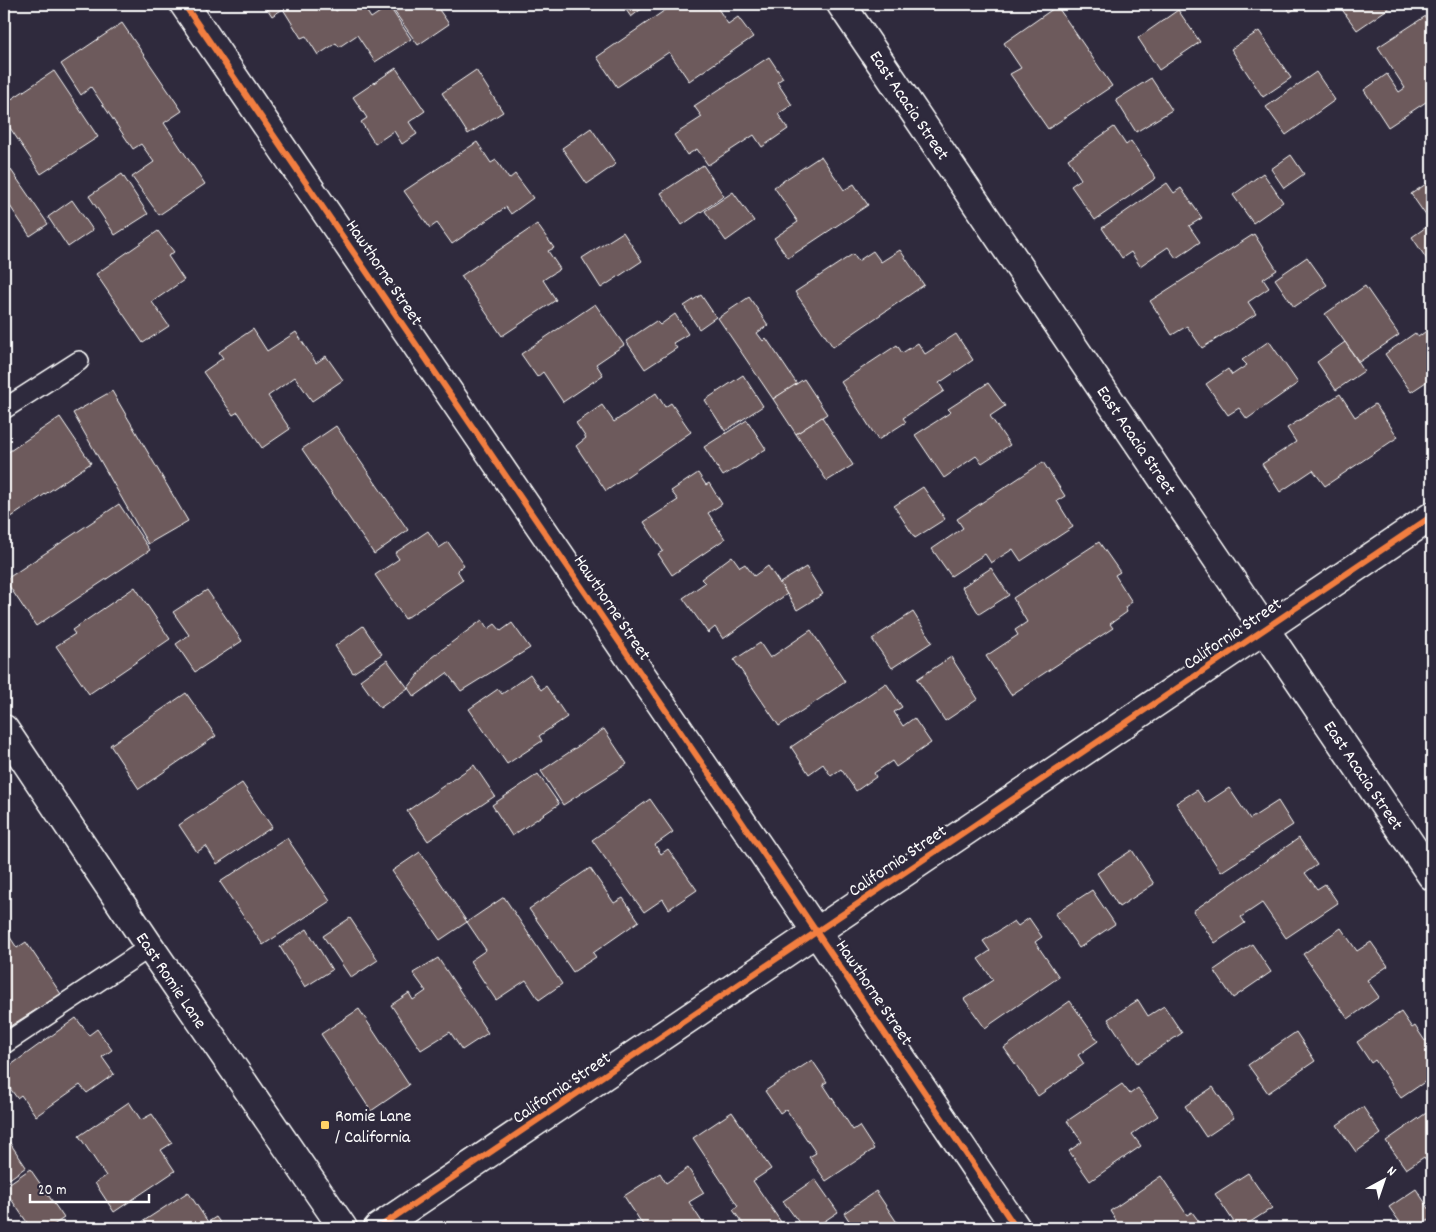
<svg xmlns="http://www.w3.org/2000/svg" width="1436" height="1232" viewBox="0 0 1436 1232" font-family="Dekko,sans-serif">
	<rect width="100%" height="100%" fill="#2f2a3d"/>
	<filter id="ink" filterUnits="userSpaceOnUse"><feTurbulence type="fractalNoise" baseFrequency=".02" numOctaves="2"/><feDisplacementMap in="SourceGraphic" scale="10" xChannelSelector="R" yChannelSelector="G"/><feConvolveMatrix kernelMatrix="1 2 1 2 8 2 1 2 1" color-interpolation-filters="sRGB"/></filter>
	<g filter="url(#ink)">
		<!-- building -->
		<g fill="#6d5a5b" stroke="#fff">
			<path d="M264 4H331L336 11 347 4H362L371 18 389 6 411 39 375 62 357 35 339 47 336 43 318 55 306 36 301 38 283 9 272 16Z"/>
			<path d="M389 4H435L449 24 418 45Z"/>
			<path d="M561 4H575L565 10Z"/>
			<path d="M622 4H642L644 7 631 17Z"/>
			<path d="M674 4H715L728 24 738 17 753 37 689 81 669 52 617 87 597 57Z"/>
			<path d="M1285 4H1302L1290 12Z"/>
			<path d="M1338 4H1395L1357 30Z"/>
			<path d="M1057 6 1112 86 1048 129 1010 74 1021 68 1004 43Z"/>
			<path d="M1178 10 1200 42 1159 70 1138 38Z"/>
			<path d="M1432 12V98L1388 127 1364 90 1387 74 1399 92 1405 88 1378 47Z"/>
			<path d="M122 23 182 111 164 123 205 184 159 215 132 177 154 162 141 144 133 149 91 87 81 95 61 64Z"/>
			<path d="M1259 31 1291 78 1263 97 1231 49Z"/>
			<path d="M769 57 783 78 777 82 792 105 778 114 788 129 762 147 754 135 708 165 697 149 687 155 674 135 702 117 694 106Z"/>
			<path d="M396 68 425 111 409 122 417 134 402 144 394 131 375 144 361 122 367 118 353 97Z"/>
			<path d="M476 70 503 112 468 134 442 93Z"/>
			<path d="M54 71 98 137 41 174 4 119V104Z"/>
			<path d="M1316 72 1335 100 1286 135 1266 107Z"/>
			<path d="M1151 78 1172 110 1136 132 1116 100Z"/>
			<path d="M1114 127 1126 145 1131 141 1156 178 1095 220 1071 186 1081 179 1068 159Z"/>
			<path d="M591 128 616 164 587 184 562 148Z"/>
			<path d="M477 142 491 163 496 160 509 179 515 174 533 198 511 214 506 207 452 244 437 223 430 228 404 191Z"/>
			<path d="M1291 155 1304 174 1284 188 1271 169Z"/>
			<path d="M821 156 844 190 854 184 868 205 788 258 774 238 798 222 774 187Z"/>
			<path d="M703 165 724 196 682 225 661 193Z"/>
			<path d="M11 170 48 224 30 236 4 197V175Z"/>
			<path d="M1263 173 1283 202 1253 223 1233 195Z"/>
			<path d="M122 174 148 214 115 235 89 196Z"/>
			<path d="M1432 180V214L1427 217 1411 194Z"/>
			<path d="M1167 183 1174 193 1181 188 1202 218 1189 226 1200 242 1176 258 1168 247 1140 266 1131 252 1122 258 1102 228Z"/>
			<path d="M733 192 754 221 726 241 705 211Z"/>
			<path d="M72 200 93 230 68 247 48 217Z"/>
			<path d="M1432 223V267L1412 237Z"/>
			<path d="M537 224 554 248 548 251 560 269 543 280 556 300 502 336 461 276Z"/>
			<path d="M158 231 174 252 168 256 184 280 152 302 169 326 143 343 96 274Z"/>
			<path d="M623 232 642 261 601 288 582 258Z"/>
			<path d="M1254 234 1277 270 1263 279 1269 288 1248 302 1256 314 1202 348 1187 326 1172 335 1150 301Z"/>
			<path d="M900 250 924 285 833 347 795 292 853 254 858 261 873 251 881 262Z"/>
			<path d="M1307 257 1327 285 1294 307 1275 279Z"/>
			<path d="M1365 286 1399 335 1359 362 1325 314Z"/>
			<path d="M701 295 716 317 699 329 684 306Z"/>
			<path d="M749 297 768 325 757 333 763 341 766 338 797 384 773 399 718 318Z"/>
			<path d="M595 304 624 345 596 364 603 375 563 402 543 372 537 377 521 354Z"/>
			<path d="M675 314 688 334 673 343 677 348 645 369 626 341 656 321 660 325Z"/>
			<path d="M1432 327V348L1427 352 1432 360V378L1411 392 1385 354 1415 333 1418 337Z"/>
			<path d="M253 329 267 351 296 332 316 363 326 356 343 380 312 401 295 377 268 396 290 429 262 448 238 412 233 415 203 372 223 358 219 352Z"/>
			<path d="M956 334 973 360 939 383 944 391 903 418 906 422 878 440 841 382 897 345 902 353 918 343 925 354Z"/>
			<path d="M1269 341 1298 383 1247 419 1239 408 1228 415 1206 384 1228 369 1232 375 1247 365 1242 360Z"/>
			<path d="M1345 342 1364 371 1336 390 1317 362Z"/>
			<path d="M743 375 763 406 725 431 705 400Z"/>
			<path d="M804 379 827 414 796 434 773 399Z"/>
			<path d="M988 383 1005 406 990 416 1010 445 982 463 976 456 944 478 915 435 951 412 948 409Z"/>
			<path d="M112 391 188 521 148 544 73 413Z"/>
			<path d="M656 393 665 407 671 403 691 432 606 491 576 446 586 438 576 423 602 405 614 422Z"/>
			<path d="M1340 394 1355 417 1375 404 1398 437 1325 486 1313 470 1280 492 1262 464 1296 442 1287 428Z"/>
			<path d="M60 417 91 463 4 522V455Z"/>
			<path d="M822 417 853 465 827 481 796 434Z"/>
			<path d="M747 420 766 449 723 476 704 447Z"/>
			<path d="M336 426 408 530 374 554 302 449Z"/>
			<path d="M1043 462 1065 496 1057 501 1073 527 1021 561 1013 549 991 563 985 554 951 576 932 549 963 528 957 519Z"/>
			<path d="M698 473 706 485 709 483 722 504 708 513 725 539 672 575 658 554 663 551 644 522 678 500 671 491Z"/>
			<path d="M923 487 945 519 915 538 894 506Z"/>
			<path d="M119 504 150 550 36 626 5 580Z"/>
			<path d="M428 531 439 548 448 542 464 565 457 570 463 580 405 619 375 575 399 559 395 553Z"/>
			<path d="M1099 542 1120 572 1115 575 1132 602 1125 607 1127 612 1110 624 1113 628 1011 695 986 656 1018 635 1015 630 1027 622 1013 598Z"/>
			<path d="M732 556 740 567 745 564 754 576 768 566 787 594 723 639 715 627 708 633 683 598 705 583 701 579Z"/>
			<path d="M806 567 823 594 797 610 780 583Z"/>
			<path d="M991 568 1009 595 979 614 962 587Z"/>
			<path d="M135 587 170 639 89 694 56 646 75 634 72 630Z"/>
			<path d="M207 590 242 641 195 672 176 644 189 635 173 612Z"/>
			<path d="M913 612 932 642 892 668 872 639Z"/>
			<path d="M482 620 488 629 495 624 501 631 512 623 530 648 461 691 447 673 414 697 408 688 432 657Z"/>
			<path d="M363 626 382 654 353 673 335 646Z"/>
			<path d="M811 630 845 682 779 726 734 660 760 643 770 658Z"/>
			<path d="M951 657 978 699 945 721 917 679Z"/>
			<path d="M387 660 408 688 380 708 360 680Z"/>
			<path d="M530 674 541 690 546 686 567 717 539 736 542 741 507 764 469 709 498 689 502 694Z"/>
			<path d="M886 683 902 707 894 712 903 726 914 718 931 743 896 767 892 761 874 773 876 777 856 791 841 769 831 776 823 764 809 774 791 747Z"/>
			<path d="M186 693 216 736 139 789 110 745Z"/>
			<path d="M604 729 627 764 563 805 541 771Z"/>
			<path d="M474 765 495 796 428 841 407 811Z"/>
			<path d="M538 774 559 804 512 836 492 805Z"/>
			<path d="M242 783 272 827 217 864 206 846 197 852 179 825Z"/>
			<path d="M1229 788 1250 819 1278 801 1293 825 1221 872 1176 803 1197 790 1206 803Z"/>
			<path d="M650 799 673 832 655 845 661 854 668 849 697 890 669 909 663 899 644 912 592 840Z"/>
			<path d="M287 838 330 901 263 945 220 882Z"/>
			<path d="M1299 838 1317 865 1305 873 1317 889 1325 884 1338 903 1286 938 1262 903 1241 917 1245 923 1215 943 1193 911Z"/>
			<path d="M1132 850 1154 884 1119 907 1097 873Z"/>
			<path d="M420 852 467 922 440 940 392 871Z"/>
			<path d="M590 868 614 903 623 898 639 921 593 953 596 957 573 972 529 909Z"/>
			<path d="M1092 890 1115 924 1079 948 1055 914Z"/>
			<path d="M504 897 562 984 539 1000 526 980 496 1000 470 961 486 950 467 922Z"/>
			<path d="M350 918 378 960 351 978 323 936Z"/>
			<path d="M1029 918 1042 937 1035 942 1059 977 985 1028 964 999 993 980 978 959 990 951 983 941 1014 921 1018 926Z"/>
			<path d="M4 928 17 948 26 942 61 994 4 1030Z"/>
			<path d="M1341 928 1357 951 1371 942 1388 966 1367 980 1379 997 1348 1019 1303 954Z"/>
			<path d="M307 929 332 970 305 987 280 947Z"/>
			<path d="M1252 944 1271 972 1233 998 1214 970Z"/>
			<path d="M438 958 488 1033 462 1050 450 1032 421 1050 391 1005 409 993 413 1000 426 991 413 973Z"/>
			<path d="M1138 1000 1148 1016 1164 1006 1182 1033 1137 1063 1108 1019Z"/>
			<path d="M1070 1001 1098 1041 1078 1055 1084 1064 1038 1096 1004 1048Z"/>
			<path d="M359 1009 409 1085 371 1111 321 1034Z"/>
			<path d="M1401 1012 1412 1028 1415 1026 1425 1041 1432 1036V1077L1401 1098 1375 1060 1371 1063 1357 1042Z"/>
			<path d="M76 1018 89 1035 97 1029 112 1050 102 1057 114 1074 87 1093 80 1085 36 1116 21 1095 17 1098 4 1080V1070Z"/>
			<path d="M1296 1032 1315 1061 1268 1093 1248 1065Z"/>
			<path d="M812 1060 827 1082 823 1084 853 1130 859 1126 874 1149 826 1181 809 1157 816 1153 786 1109 780 1113 765 1091Z"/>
			<path d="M1122 1084 1130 1094 1138 1088 1158 1116 1132 1134 1141 1146 1090 1181 1069 1151 1082 1142 1067 1121Z"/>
			<path d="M1213 1087 1234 1118 1206 1137 1185 1106Z"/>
			<path d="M129 1102 141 1120 152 1114 172 1143 161 1150 175 1171 114 1212 95 1183 106 1176 79 1136Z"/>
			<path d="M1363 1107 1381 1134 1356 1152 1337 1125Z"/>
			<path d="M1432 1109V1169L1424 1157 1406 1169 1386 1141Z"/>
			<path d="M732 1112 771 1169 753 1181 785 1228H746L733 1210 738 1206 693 1138Z"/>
			<path d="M4 1134 26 1167 4 1183Z"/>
			<path d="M688 1168 704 1193 689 1202 706 1228H645L624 1196 660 1173 666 1183Z"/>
			<path d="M30 1169 64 1218 49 1228H31L4 1189V1187Z"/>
			<path d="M1248 1173 1272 1208 1241 1228H1238L1215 1194Z"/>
			<path d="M1161 1176 1187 1215 1192 1212 1203 1227 1121 1228 1110 1211Z"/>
			<path d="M815 1179 838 1212 814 1228H803L783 1201Z"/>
			<path d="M1416 1189 1432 1213V1218L1417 1228H1404L1389 1207Z"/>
			<path d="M876 1191 898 1224 892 1228H854L844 1213Z"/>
			<path d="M188 1192 208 1222 216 1217 224 1228H133Z"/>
		</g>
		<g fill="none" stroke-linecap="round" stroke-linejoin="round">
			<defs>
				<g id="service">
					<path d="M4 409 79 361"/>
					<path d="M4 1044 150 947"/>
				</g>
				<g id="minor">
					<path d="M184 4 778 875 1016 1228"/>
					<path d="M841 4 1432 876"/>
				</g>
				<path id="tertiary" d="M378 1228 1432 516"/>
				<path id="secondary" d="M4 729 150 947 343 1228"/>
			</defs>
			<!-- service casing -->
			<use href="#service" stroke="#fff" stroke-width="22"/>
			<!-- minor casing -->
			<use href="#minor" stroke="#fff" stroke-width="31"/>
			<!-- tertiary casing -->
			<use href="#tertiary" stroke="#fff" stroke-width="31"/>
			<!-- secondary casing -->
			<use href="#secondary" stroke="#fff" stroke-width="31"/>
			<!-- service -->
			<use href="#service" stroke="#2f2a3d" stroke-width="19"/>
			<!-- minor -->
			<use href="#minor" stroke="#2f2a3d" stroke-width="28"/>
			<!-- tertiary -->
			<use href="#tertiary" stroke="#2f2a3d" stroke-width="28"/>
			<!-- secondary -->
			<use href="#secondary" stroke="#2f2a3d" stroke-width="28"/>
			<defs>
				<g id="cycleway">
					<path d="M184 4 778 875 1016 1228"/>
					<path d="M378 1228 1432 516"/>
				</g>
			</defs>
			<!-- cycleway casing -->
			<use href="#cycleway" stroke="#2f2a3d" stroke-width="9"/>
			<!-- cycleway -->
			<use href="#cycleway" stroke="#f27e40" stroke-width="6"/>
		</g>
	</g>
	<!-- markers -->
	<rect fill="#ffd166" stroke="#2f2a3d" stroke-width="2" x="320" y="1120" width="10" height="10" rx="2.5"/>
	<g text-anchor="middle" stroke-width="5" stroke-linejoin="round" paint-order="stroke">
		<!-- street labels -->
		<g font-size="18" fill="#fff" stroke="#2f2a3d">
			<text transform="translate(910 105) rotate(56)" y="6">East Acacia Street</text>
			<text transform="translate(385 272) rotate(56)" y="6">Hawthorne Street</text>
			<text transform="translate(1137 440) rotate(56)" y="6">East Acacia Street</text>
			<text transform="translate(613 607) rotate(56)" y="6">Hawthorne Street</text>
			<text transform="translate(1232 633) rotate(-34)" y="6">California Street</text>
			<text transform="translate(1364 775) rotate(56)" y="6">East Acacia Street</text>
			<text transform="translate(897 860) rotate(-34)" y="6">California Street</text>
			<text transform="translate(172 980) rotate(56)" y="6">East Romie Lane</text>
			<text transform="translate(875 992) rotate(56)" y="6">Hawthorne Street</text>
			<text transform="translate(561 1087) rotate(-34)" y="6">California Street</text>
		</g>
		<!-- poi labels -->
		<g font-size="18" fill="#fff" stroke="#2f2a3d" text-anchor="start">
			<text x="335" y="1121">Romie Lane<tspan x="335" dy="21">/ California</tspan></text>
		</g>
	</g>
	<!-- margin -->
	<rect width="1436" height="1232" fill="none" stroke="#2f2a3d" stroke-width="20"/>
	<rect x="10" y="10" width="1416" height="1212" fill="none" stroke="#fff" stroke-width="2" filter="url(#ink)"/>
	<!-- north arrow -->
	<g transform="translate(1384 1180) rotate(40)" stroke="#2f2a3d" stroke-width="4" paint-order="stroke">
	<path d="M0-4L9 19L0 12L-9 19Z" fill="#ffffff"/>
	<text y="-8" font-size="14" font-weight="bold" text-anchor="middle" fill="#ffffff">N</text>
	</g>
	<!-- scale -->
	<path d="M30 1194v8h119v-8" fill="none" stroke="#ffffff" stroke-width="2.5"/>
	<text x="38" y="1194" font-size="15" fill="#ffffff" stroke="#2f2a3d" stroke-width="4" paint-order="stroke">20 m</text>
</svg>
